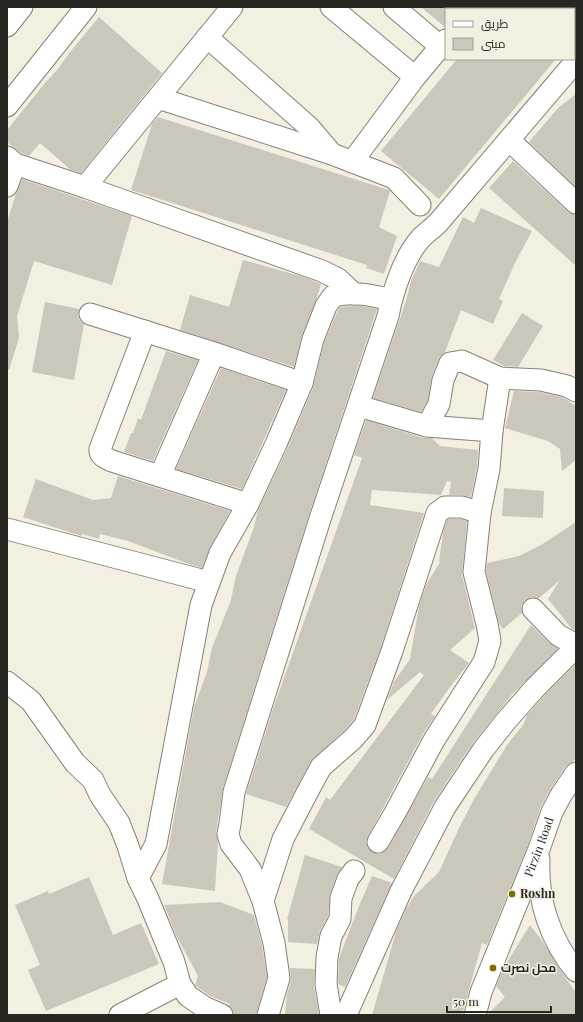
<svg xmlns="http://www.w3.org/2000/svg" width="583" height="1022" viewBox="0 0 583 1022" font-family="'Playfair Display',Cairo,serif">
	<rect width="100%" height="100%" fill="#f3f0e2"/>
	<!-- building -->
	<g fill="#cbc8bb">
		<path d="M421 7H446V28Z"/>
		<path d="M99 17 162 73 81 173 71 170 40 143 29 156 21 153 7 142V130L45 83 57 70 70 52Z"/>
		<path d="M457 59H556L439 199 381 151Z"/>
		<path d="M576 94V187L529 142 558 108Z"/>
		<path d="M158 117 389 190 390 191 379 227 397 236 384 274 366 268 367 265 131 190 152 124Z"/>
		<path d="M513 161 568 212 576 215V266L489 188Z"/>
		<path d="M22 179 132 216 112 285 34 261 17 316 19 338 9 370 7 369V222L16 194Z"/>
		<path d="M481 208 532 231 515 263 499 299 503 301 493 324 461 310 445 352 439 358 432 375 428 400 421 412 373 398 406 301 411 281 420 261 439 267 463 217 474 223Z"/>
		<path d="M243 260 304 277 321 284 317 298 302 335 294 367 180 330 190 295 229 307Z"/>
		<path d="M45 302 79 309 78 317 81 322 84 324 74 380 32 372Z"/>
		<path d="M348 306H361L377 309 309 515 223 788 216 832 218 842 215 891 162 884 194 707 207 672 212 648 231 600 236 576 254 527 258 510 287 449 313 388 324 343 337 312 340 307Z"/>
		<path d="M522 313 543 326 518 367 504 366 493 360Z"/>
		<path d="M166 351 198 360 153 461 124 452 131 433H133L138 418 141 420Z"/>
		<path d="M221 368 286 390 242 489 176 469Z"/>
		<path d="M514 391 539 392 562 397 576 406V460L562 471 560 449 548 441 505 428Z"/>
		<path d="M366 420 424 438H432L440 446 478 450 477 467 471 497 462 495H449L451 482 447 481 441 495 372 490 370 505 424 513 381 647 354 719 344 731 311 761 286 807 246 794 273 709 362 458 354 455Z"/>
		<path d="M118 476 230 511 210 547 202 568 189 564 128 541 100 534 99 539 82 534 81 536 23 517 36 479 93 500 111 498Z"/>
		<path d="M504 488 544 491 543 518 502 516Z"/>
		<path d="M449 519H460L467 521 462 575 475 628 450 650 469 663 450 687 431 714 435 716 423 734 368 836 366 842 368 848 372 852 378 854 384 852 388 848 428 777 432 779 531 625 549 643 558 648 517 690 514 692 473 743 434 801 394 879 309 829 326 797 330 800 424 675 420 672 387 700 394 682 410 659 419 606 426 585 440 562 439 561 443 533 447 520Z"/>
		<path d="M576 522V631L572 629 548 599 560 580 538 599 531 597 525 600 521 606 522 613 503 629 499 624 486 571 487 563 519 556 541 545Z"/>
		<path d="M576 664V759L566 766 551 788 541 806 528 845 487 945 482 943 462 1015H372L396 932 406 909 414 896 439 872 459 828 474 799 507 745 523 725 527 715 543 697Z"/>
		<path d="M305 855 342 867 337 875 330 894 328 916 320 931 317 944 288 942V919H287Z"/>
		<path d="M372 876 392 883 345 987 338 984 339 958 359 906Z"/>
		<path d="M89 877 113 935 141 923 159 964 46 1011 28 970 40 965 15 905 48 891 49 894Z"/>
		<path d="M220 902 254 915 262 945 267 977 256 1015H234L232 1008 229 1006 230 1004 210 996 197 987 195 985 198 976 177 937 164 905Z"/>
		<path d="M530 925 543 942 557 965 576 993V1015H487L505 997 496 986 504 967Z"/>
		<path d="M290 968 315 969 314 986 319 1015H285L287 994 291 981Z"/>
	</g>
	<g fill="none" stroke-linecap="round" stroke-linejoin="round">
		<defs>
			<g id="minor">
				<path d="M331 7 415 77"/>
				<path d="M394 7 441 47"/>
				<path d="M472 9 474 7"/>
				<path d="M7 26 22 7"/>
				<path d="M207 37 309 127 332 154"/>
				<path d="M158 98 332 154 394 178 420 205"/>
				<path d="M7 106 86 7"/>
				<path d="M509 140 576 203"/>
				<path d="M7 157 15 164 85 187 322 271 338 279 354 294"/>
				<path d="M352 162 415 77 446 40"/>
				<path d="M7 186 15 164"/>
				<path d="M85 187 232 7"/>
				<path d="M90 314 214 353 302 383"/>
				<path d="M145 331 100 449C99 456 106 458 112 461L248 504"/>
				<path d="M359 406 427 426 492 431"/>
				<path d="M427 426 439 404 443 380 450 363 462 361 500 378 541 380 567 386 576 391"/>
				<path d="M160 476 214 353"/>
				<path d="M7 529 209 582"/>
				<path d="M533 609 558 635 576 645"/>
				<path d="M7 682 31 701 75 763 93 780 100 795 119 823 128 846 138 878 148 899 174 962 180 984 188 996 204 1007 222 1015"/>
				<path d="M378 842 396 811 434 740 484 662 490 641 487 624 474 572 480 513 489 469 492 431 500 378"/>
				<path d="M539 859C537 900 550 940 576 971"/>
				<path d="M138 878 156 844 201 605 220 553 248 504 276 444 302 383 313 339 326 306 333 296C353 291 372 295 391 300"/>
				<path d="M263 901 283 839 308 791 321 767 353 739 365 725 392 651 437 513 445 507H462L480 513"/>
				<path d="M120 1015 180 984"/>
				<path d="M268 1015 279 978 274 943 263 901 250 869 231 844 228 834 230 824 234 792 320 519 388 316C393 290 404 257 421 238 426 233 433 228 438 223L576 61"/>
				<path d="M331 1015 326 984 327 957 331 936 340 919 341 898 348 879 354 871"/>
				<path d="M346 1015 401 891 445 807 483 750 505 722 534 689 576 647"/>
				<path id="s1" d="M475 1015 481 992 539 849 552 812 561 795 576 773"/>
			</g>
		</defs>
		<!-- minor casing -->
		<use href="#minor" stroke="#858275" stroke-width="23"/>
		<!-- minor -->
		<use href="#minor" stroke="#fff" stroke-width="21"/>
	</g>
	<!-- markers -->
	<g fill="#7c6a02" stroke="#f3f0e2" stroke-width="1.5">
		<circle cx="512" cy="894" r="4"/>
		<circle cx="493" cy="968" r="4"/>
	</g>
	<g text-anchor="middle" stroke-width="3" stroke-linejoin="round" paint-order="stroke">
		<!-- street labels -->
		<g font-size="12" fill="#282722" stroke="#f3f0e2">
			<text dy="4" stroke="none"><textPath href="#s1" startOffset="180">Pirzin Road</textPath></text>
		</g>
		<!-- poi labels -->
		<g font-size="12" font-weight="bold" fill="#282722" stroke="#f3f0e2" text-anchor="start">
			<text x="520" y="898">Roshn</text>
			<text x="501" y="972">محل نصرت</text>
		</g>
	</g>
	<!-- border -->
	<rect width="583" height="1022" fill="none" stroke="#282722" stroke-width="16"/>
	<!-- legend -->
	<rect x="445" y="8" width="130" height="52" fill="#f3f0e2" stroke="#a2a095"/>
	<rect x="453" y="21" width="20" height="6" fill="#ffffff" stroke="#a2a095"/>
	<text x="481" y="28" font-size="12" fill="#282722">طريق</text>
	<rect x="453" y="38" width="20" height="12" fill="#cbc8bb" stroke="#a2a095"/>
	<text x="481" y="48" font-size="12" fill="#282722">مبنى</text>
	<!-- scale -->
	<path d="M447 1006v6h104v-6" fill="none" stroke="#282722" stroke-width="2"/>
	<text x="453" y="1006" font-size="12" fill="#282722" stroke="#f3f0e2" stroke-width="3" paint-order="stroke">50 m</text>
</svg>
